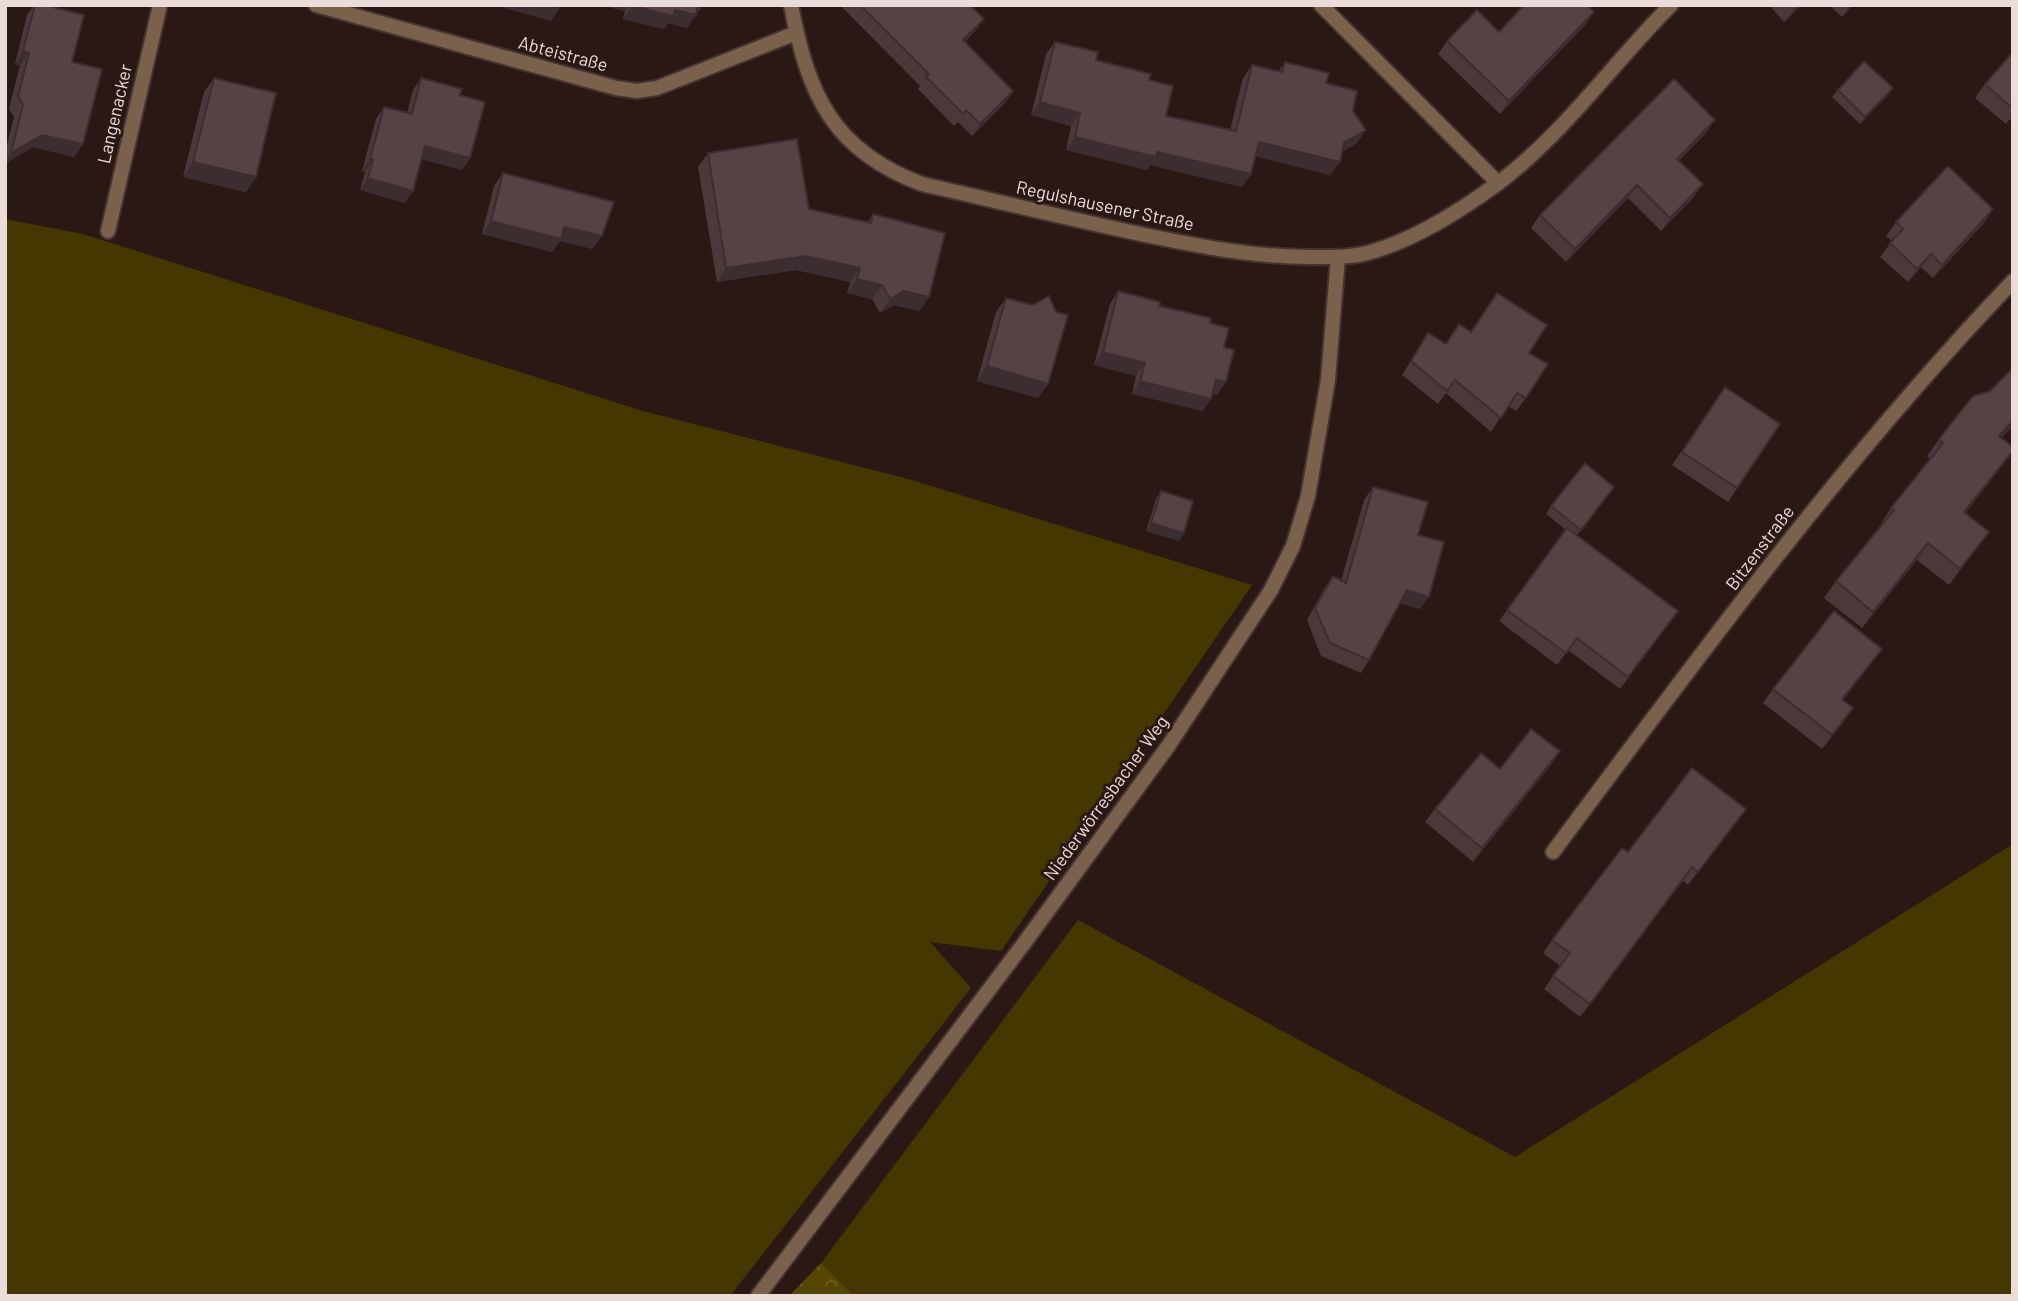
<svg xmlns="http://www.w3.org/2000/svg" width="2018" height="1301" viewBox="0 0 2018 1301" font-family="Barlow,sans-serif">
	<defs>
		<pattern id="forest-crowns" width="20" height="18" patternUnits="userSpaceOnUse" patternTransform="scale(1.75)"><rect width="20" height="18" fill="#554601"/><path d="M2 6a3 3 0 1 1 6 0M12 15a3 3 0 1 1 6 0" fill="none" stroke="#6d6025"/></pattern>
	</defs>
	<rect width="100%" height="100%" fill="#2a1814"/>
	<!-- grass -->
	<g fill="#443800">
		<path d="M5 219 83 234 643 411 912 480 1252 585 1001 951 930 942 971 988 730 1296H5Z"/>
		<path d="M2013 844V1296H854L821 1263 1078 920 1515 1157Z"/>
	</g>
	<!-- forest -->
	<path fill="url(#forest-crowns)" d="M821 1263 854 1296H789Z"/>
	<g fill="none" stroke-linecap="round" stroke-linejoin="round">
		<defs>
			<g id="lane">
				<path d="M1321 5 1498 183"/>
				<path d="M758 1296 1025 942 1169 745 1271 590"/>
			</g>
			<g id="street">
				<path d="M316 5 616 88 637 91 657 88 796 33"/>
				<path d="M791 5C808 95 833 151 922 184 996 201 1070 219 1145 235 1203 247 1259 258 1318 257 1336 257 1354 257 1371 252 1416 239 1460 211 1497 184 1564 134 1612 64 1671 5"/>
				<path d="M108 231 160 5"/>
				<path d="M1271 590 1293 546 1308 496 1328 380 1338 257"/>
				<path d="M1553 852C1699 656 1844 458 2013 281"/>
			</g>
		</defs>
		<!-- lane casing -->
		<use href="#lane" stroke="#453330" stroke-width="18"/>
		<!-- street casing -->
		<use href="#street" stroke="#453330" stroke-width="18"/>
		<!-- lane -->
		<use href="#lane" stroke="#79614b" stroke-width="14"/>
		<!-- street -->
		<use href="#street" stroke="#79614b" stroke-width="14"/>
	</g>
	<!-- wall -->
	<g fill="#4a383b">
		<path d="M34 5H45L72 62 83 144 74 157 33 147 5 164V153L14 117 9 109 20 65 15 64 27 15Z"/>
		<path d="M601 5H703L699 11 697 10 687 28 668 23 664 29 623 19 625 11Z"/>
		<path d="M840 5H970L984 19 975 31 965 42 1013 91 1005 103 972 136 958 122 954 126 918 89 920 86Z"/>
		<path d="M1769 5H1802L1784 22Z"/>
		<path d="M1829 5H1853L1842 17Z"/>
		<path d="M1594 12 1585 25 1500 114 1438 54 1447 41Z"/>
		<path d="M1055 42 1096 60 1149 80 1166 116 1230 130 1243 78 1252 65 1278 72 1285 62 1326 83 1353 111 1357 143 1342 152 1340 162 1330 175 1255 156 1251 174 1242 187 1150 165 1147 170 1066 150 1071 126 1031 115 1046 54Z"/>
		<path d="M2013 52V121L2010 119 2006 124 1975 98 1985 84Z"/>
		<path d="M214 78 256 177 246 192 183 177 204 92Z"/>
		<path d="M421 78 460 95 470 158 462 170 422 159 405 203 360 190 365 172 362 171 376 119 384 107 407 113 413 90Z"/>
		<path d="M1893 88 1888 95 1860 124 1832 97 1838 90Z"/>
		<path d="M1715 120 1706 133 1679 160 1694 197 1661 231 1628 198 1566 262 1531 228 1540 215Z"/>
		<path d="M708 153 809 209 868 222 873 214 929 297 919 311 894 305 880 313 872 299 847 293 850 282 796 270 717 282 698 167Z"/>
		<path d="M503 173 593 249 560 241 552 252 482 234 494 186Z"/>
		<path d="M1993 209 1984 223 1933 278 1921 267 1908 282 1880 257 1892 241 1886 236 1896 222Z"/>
		<path d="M1118 291 1210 323 1224 347 1217 395 1213 393 1203 411 1132 394 1136 376 1094 365 1110 304Z"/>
		<path d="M1006 298 1048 384 1038 398 977 381 996 312Z"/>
		<path d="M1459 324 1471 332 1529 353 1526 398 1516 411 1508 406 1491 432 1446 393 1438 404 1402 375 1428 333 1445 344Z"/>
		<path d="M2013 368V426L2001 438 2013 452 1965 513 1989 532 1949 585 1917 560 1862 628 1824 598 1836 581 1881 526 1880 525 1891 508 1931 459 1927 456 1939 439 1990 391Z"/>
		<path d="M1725 387 1780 424 1728 502 1672 465Z"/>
		<path d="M1373 487 1418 535 1420 609 1400 603 1369 660 1361 673 1321 656 1307 620 1324 589 1333 576 1341 581 1364 500Z"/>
		<path d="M1614 487 1577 535 1678 611 1620 689 1568 650 1557 665 1499 621 1566 530 1546 514 1551 506Z"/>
		<path d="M1161 491 1179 541 1146 531 1156 499Z"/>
		<path d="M1882 649 1843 700V723L1822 749 1763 703 1773 689Z"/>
		<path d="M1560 751 1551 765 1473 862 1425 822 1435 809 1500 769Z"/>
		<path d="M1736 822 1688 885 1683 881 1580 1017 1544 989 1560 966 1543 953 1552 940Z"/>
	</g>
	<!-- shaded-wall -->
	<g fill="#3c2e30">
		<path d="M494 5H551L560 8 551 21Z"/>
		<path d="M601 5H629L625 11Z"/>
		<path d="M694 5H703L699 11 691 9Z"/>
		<path d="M1797 5H1802L1784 22 1794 9Z"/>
		<path d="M1850 5H1853L1842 17Z"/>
		<path d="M632 6 675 10 696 15 687 28 668 23 664 29 623 19Z"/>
		<path d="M1594 12 1585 25 1500 114 1509 101Z"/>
		<path d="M984 19 975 31 955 52 963 40Z"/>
		<path d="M23 51 29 53 20 65 15 64Z"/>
		<path d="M1893 88 1888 95 1860 124 1865 117Z"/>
		<path d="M1013 91 1005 103 972 136 980 124Z"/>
		<path d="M1040 102 1080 113 1071 126 1031 115Z"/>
		<path d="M1715 120 1706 133 1668 172 1677 159Z"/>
		<path d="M1366 130 1357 143 1335 156 1344 143Z"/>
		<path d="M42 135 83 144 74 157 33 147 5 164V161L11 153Z"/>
		<path d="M1075 137 1157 152 1251 174 1242 187 1150 165 1147 170 1066 150Z"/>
		<path d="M1259 142 1340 162 1330 175 1250 155Z"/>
		<path d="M425 146 470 158 462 170 417 158Z"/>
		<path d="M370 159 373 160 365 172 362 171Z"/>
		<path d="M193 162 256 177 246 192 183 177Z"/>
		<path d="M368 178 413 191 405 203 360 190Z"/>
		<path d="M1703 184 1694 197 1661 231 1670 218Z"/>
		<path d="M1637 185 1628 198 1566 262 1575 249Z"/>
		<path d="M1993 209 1984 223 1933 278 1942 265Z"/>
		<path d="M491 221 564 227 602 236 593 249 560 241 552 252 482 234Z"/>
		<path d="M1931 254 1921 267 1908 282 1917 269Z"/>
		<path d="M806 256 860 268 850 282 796 270 717 282 726 268Z"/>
		<path d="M857 279 882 285 872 299 847 293Z"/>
		<path d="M904 291 929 297 919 311 894 305 880 313 890 299Z"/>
		<path d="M1103 352 1145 363 1136 376 1094 365Z"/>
		<path d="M987 366 1048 384 1038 398 977 381Z"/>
		<path d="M1216 380 1226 382 1217 395 1208 392Z"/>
		<path d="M1140 381 1211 399 1203 411 1132 394Z"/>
		<path d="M2013 421V426L1987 452 1999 436Z"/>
		<path d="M2013 451 2003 465 1953 529 1964 512Z"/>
		<path d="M1151 523 1184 533 1179 541 1146 531Z"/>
		<path d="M1989 532 1977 548 1949 585 1960 569Z"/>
		<path d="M1928 543 1917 560 1862 628 1873 612Z"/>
		<path d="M1407 590 1429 597 1420 609 1398 603Z"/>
		<path d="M1882 649 1872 663 1832 714 1842 699Z"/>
		<path d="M1853 708 1843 723 1822 749 1832 735Z"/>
		<path d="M1560 751 1551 765 1473 862 1482 848Z"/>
	</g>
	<!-- building -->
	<g fill="#564145" stroke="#3c2e30" stroke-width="2">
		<path d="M35 5H45L84 15 72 62 102 69 83 144 42 135 11 153 23 105 18 96 29 53 23 51Z"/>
		<path d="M633 5H698L696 15 675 10 673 16 632 6Z"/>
		<path d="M860 5H970L984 19 963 40 1013 91 980 124 966 110 963 114 926 77 929 74Z"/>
		<path d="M1524 5H1587L1594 12 1509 101 1447 41 1477 10 1499 32Z"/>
		<path d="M1055 42 1098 52 1096 60 1151 74 1149 80 1173 86 1166 116 1236 131 1252 65 1282 72 1285 62 1329 73 1326 83 1357 91 1353 111 1366 130 1344 143 1340 162 1259 142 1251 174 1157 152 1156 157 1075 137 1080 113 1040 102Z"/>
		<path d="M2013 52V109L1985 84Z"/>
		<path d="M1864 61 1893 88 1865 117 1838 90Z"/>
		<path d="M214 78 276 93 256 177 193 162Z"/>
		<path d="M421 78 462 89 460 95 485 102 470 158 425 146 413 191 368 178 373 160 370 159 384 107 412 114Z"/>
		<path d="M1674 79 1715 120 1677 159 1703 184 1670 218 1637 185 1575 249 1540 215Z"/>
		<path d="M797 139 809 209 871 223 873 214 945 233 929 297 904 291 890 299 882 285 857 279 860 268 806 256 726 268 708 153Z"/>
		<path d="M1948 166 1993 209 1942 265 1931 254 1917 269 1890 243 1903 229 1896 222Z"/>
		<path d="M503 173 614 202 602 236 564 227 561 239 491 221Z"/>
		<path d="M1118 291 1160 302 1159 306 1211 318 1210 323 1229 328 1224 347 1234 350 1226 382 1216 380 1211 399 1140 381 1145 363 1103 352Z"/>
		<path d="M1497 293 1547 325 1529 353 1548 364 1526 398 1517 393 1501 418 1455 380 1447 391 1411 361 1428 333 1446 344 1459 324 1471 332Z"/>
		<path d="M1049 296 1056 312 1068 315 1048 384 987 366 1006 298 1033 305Z"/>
		<path d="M2013 368V421L1999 436 2013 447V451L1964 512 1989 532 1960 569 1928 543 1873 612 1836 581 1894 510 1891 508 1943 443 1939 439 1973 396 1990 391Z"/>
		<path d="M1725 387 1780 424 1737 488 1682 452Z"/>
		<path d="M1585 463 1614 487 1581 530 1551 506Z"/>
		<path d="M1373 487 1428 502 1418 535 1444 542 1429 597 1407 590 1369 660 1330 643 1315 608 1333 576 1346 583Z"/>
		<path d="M1161 491 1193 501 1184 533 1151 523Z"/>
		<path d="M1567 528 1678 611 1628 677 1577 638 1566 653 1507 610Z"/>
		<path d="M1834 611 1882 649 1842 699 1853 708 1832 735 1773 689Z"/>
		<path d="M1531 729 1560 751 1482 848 1435 809 1481 753 1500 769Z"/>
		<path d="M1692 768 1746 809 1698 872 1692 867 1590 1004 1553 976 1570 953 1552 940 1622 848 1628 852Z"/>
	</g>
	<g text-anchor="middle" stroke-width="6" stroke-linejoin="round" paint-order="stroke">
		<!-- street labels -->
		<g font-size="18" fill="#e9dcd9" stroke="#2a1814">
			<text transform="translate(563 54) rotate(15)" y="6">Abteistraße</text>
			<text transform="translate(115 114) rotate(-77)" y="6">Langenacker</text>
			<text transform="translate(1105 206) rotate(12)" y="6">Regulshausener Straße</text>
			<text transform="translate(1760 548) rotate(-53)" y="6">Bitzenstraße</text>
			<text transform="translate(1106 798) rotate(-54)" y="6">Niederwörresbacher Weg</text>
		</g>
	</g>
	<!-- border -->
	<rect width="2018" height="1301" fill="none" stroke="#e9dcd9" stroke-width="14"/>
</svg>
